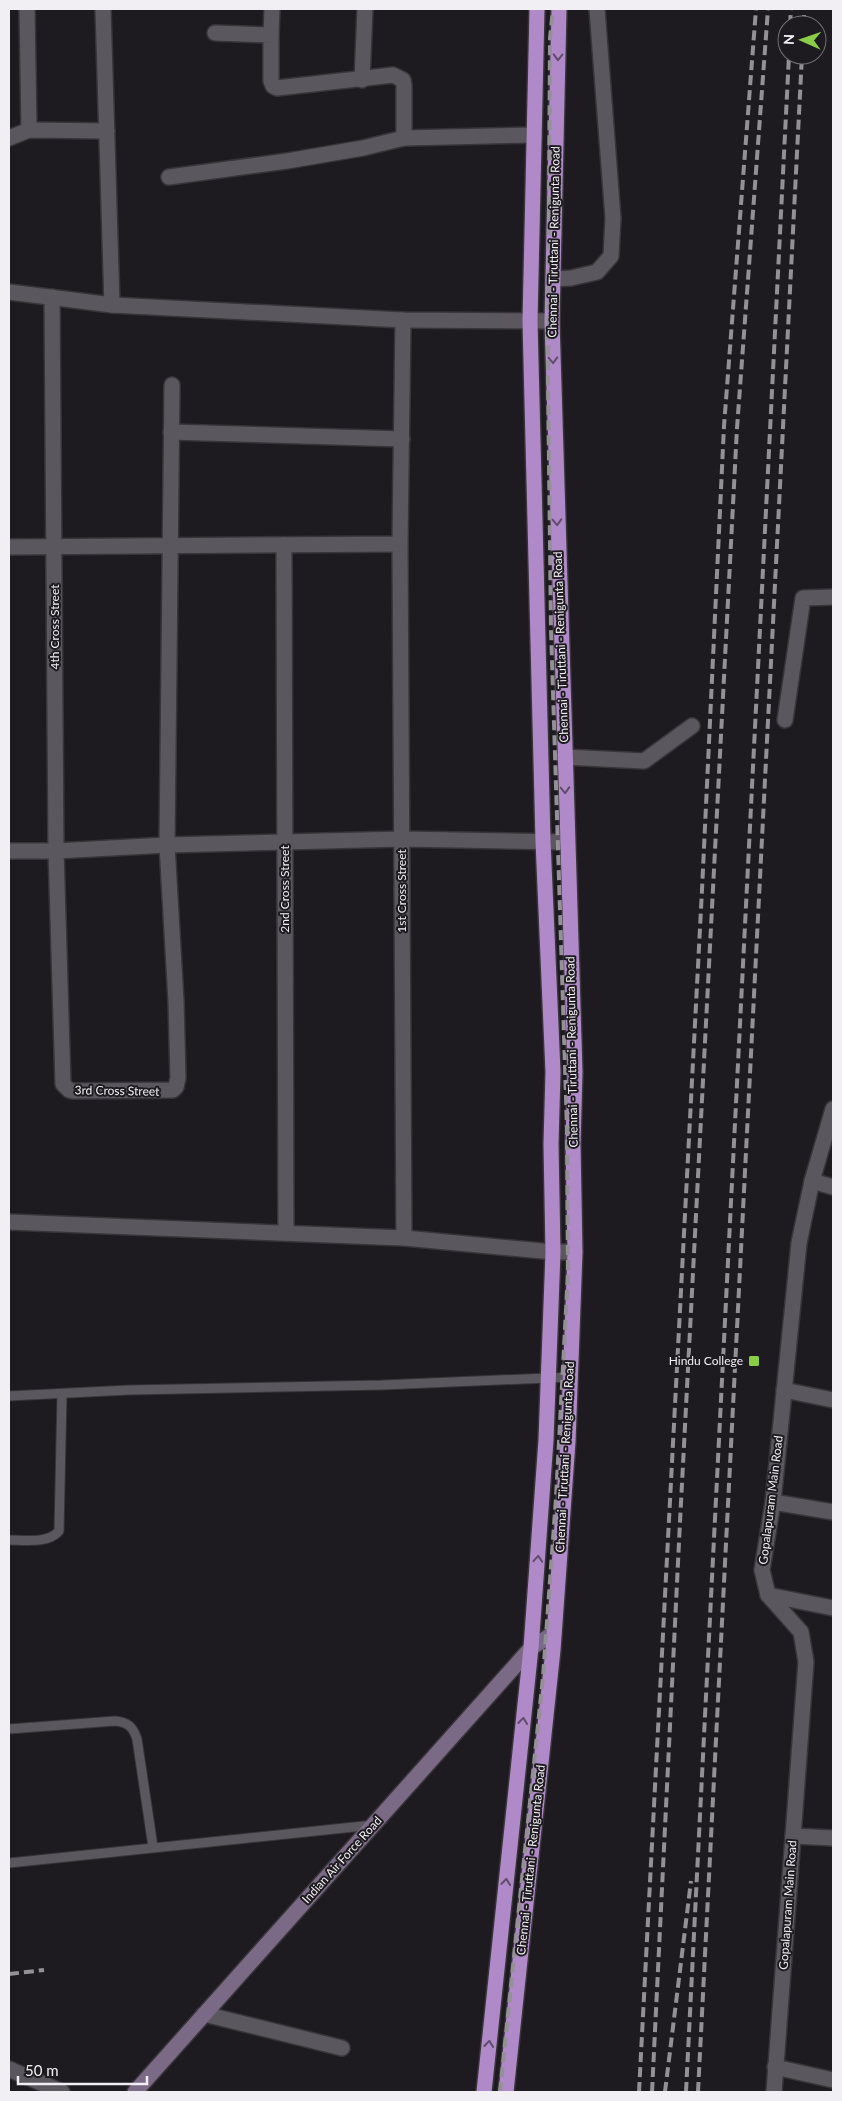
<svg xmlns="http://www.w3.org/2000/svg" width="842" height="2101" viewBox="0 0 842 2101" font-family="Lato,sans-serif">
	<rect width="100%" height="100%" fill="#1e1b20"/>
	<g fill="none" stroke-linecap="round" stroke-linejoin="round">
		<defs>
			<g id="service">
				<path d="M9 1396 129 1390 382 1385 571 1377"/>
				<path d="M9 1540C24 1540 48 1544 59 1531L62 1394"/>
				<path d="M9 1729 115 1721C128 1722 133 1727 137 1739L153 1847"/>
				<path d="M9 1863 373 1825"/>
			</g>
			<g id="minor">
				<path d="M27 9 29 130"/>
				<path d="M103 9 112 305"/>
				<path d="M215 33 271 35V81L273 86 277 88 393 75 403 80 404 85V138"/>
				<path d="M271 35 272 9"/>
				<path d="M362 80 365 9"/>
				<path d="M9 138 29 130 107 131"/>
				<path d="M169 177 287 161 363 148 404 138 534 135"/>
				<path d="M172 385 167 845 402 839 566 842"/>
				<path d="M171 432 402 439"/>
				<path d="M400 544 404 1238"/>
				<path d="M284 545 286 1233"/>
				<path d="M9 547 400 544 403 320"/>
				<path d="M785 720 803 598 833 597"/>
				<path d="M564 757 644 761 692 726"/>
				<path d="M9 851H56L167 845 176 1001 178 1078 176 1087 173 1090 73 1091 69 1090 63 1084 56 851 52 297"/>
				<path d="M812 1181 833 1187"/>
				<path d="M784 1390 833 1400"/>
				<path d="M773 1502 833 1512"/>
				<path d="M768 1595 833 1608"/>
				<path d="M793 1836 833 1838"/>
				<path d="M204 2014 342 2048"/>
				<path d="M775 2067 833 2080"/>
				<path d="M9 2069 62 2092"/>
			</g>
			<g id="tertiary">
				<path d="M553 279 571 278 597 272 611 256 613 218 597 9"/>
				<path d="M9 292 112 305 403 320 552 321"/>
				<path d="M9 1222 404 1238 553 1252H575"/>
				<path d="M774 2092 806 1662 801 1632 768 1595 762 1570 773 1502 799 1243 812 1181 833 1109"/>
			</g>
			<path id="secondary" d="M135 2092 531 1648 554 1633"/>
			<g id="trunk">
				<path d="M484 2092 531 1648 546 1440 553 1252 551 1144 553 1072 543 841 530 321 537 9"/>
				<path d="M506 2092 553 1650 568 1442 575 1252 573 1144 575 1072 552 321 559 9"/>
			</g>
		</defs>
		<!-- service casing -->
		<use href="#service" stroke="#373539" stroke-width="11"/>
		<!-- minor casing -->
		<use href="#minor" stroke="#373539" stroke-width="18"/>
		<!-- tertiary casing -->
		<use href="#tertiary" stroke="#373539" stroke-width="18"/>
		<!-- secondary casing -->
		<use href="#secondary" stroke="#373539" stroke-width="18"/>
		<!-- trunk casing -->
		<use href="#trunk" stroke="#373539" stroke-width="18"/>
		<!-- service -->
		<use href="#service" stroke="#5b575e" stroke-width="9"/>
		<!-- minor -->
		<use href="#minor" stroke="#5b575e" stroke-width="15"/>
		<!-- tertiary -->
		<use href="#tertiary" stroke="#5b575e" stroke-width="15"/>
		<!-- secondary -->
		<use href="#secondary" stroke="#7b6a86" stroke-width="15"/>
		<!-- trunk -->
		<use href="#trunk" stroke="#b08ac8" stroke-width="15"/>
		<!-- rail -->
		<g stroke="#949196" stroke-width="4" stroke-dasharray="10 5" stroke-linecap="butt">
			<path d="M790 25 791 9"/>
			<path d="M804 25V9"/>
			<path d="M9 1974 44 1970"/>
			<path d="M500 2092 543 1677 556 1498 568 1273 567 1129 551 629 548 378 550 38 553 9"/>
			<path d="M639 2092 702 890 724 426 756 9"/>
			<path d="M652 2092 680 1522 737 428 768 9"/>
			<path d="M665 2092 691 1881"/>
			<path d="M686 2092 789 55"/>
			<path d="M698 2092 802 55"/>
		</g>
	</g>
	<!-- one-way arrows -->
	<defs><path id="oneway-chevron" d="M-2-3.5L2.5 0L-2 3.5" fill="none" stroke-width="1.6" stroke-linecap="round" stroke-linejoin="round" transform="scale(1.25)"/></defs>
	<g stroke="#604d6c">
		<use href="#oneway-chevron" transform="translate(558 57) rotate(91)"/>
		<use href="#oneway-chevron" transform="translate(553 360) rotate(88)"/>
		<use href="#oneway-chevron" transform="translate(557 522) rotate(88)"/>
		<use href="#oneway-chevron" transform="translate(565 790) rotate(88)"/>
		<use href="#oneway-chevron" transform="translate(538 1559) rotate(-86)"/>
		<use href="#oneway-chevron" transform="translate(523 1721) rotate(-84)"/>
		<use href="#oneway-chevron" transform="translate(506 1882) rotate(-84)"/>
		<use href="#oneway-chevron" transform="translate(489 2044) rotate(-84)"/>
	</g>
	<!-- markers -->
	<rect fill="#8ace48" stroke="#1e1b20" stroke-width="2" x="748" y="1355" width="12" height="12" rx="2.5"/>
	<g text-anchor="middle" stroke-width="4" stroke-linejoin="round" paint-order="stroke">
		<!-- street labels -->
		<g font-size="12" fill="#f1eff3" stroke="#1e1b20">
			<text transform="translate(554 242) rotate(-89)" y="4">Chennai - Tiruttani - Renigunta Road</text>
			<text transform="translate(55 627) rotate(-90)" y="4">4th Cross Street</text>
			<text transform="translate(561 647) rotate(-92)" y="4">Chennai - Tiruttani - Renigunta Road</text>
			<text transform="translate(285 889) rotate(-90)" y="4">2nd Cross Street</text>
			<text transform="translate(402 891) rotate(-90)" y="4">1st Cross Street</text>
			<text transform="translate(572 1052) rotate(-91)" y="4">Chennai - Tiruttani - Renigunta Road</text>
			<text transform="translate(117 1091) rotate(1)" y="4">3rd Cross Street</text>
			<text transform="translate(565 1457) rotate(-87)" y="4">Chennai - Tiruttani - Renigunta Road</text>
			<text transform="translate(771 1500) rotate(-83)" y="4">Gopalapuram Main Road</text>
			<text transform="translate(342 1860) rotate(-48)" y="4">Indian Air Force Road</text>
			<text transform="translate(531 1860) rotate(-84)" y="4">Chennai - Tiruttani - Renigunta Road</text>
			<text transform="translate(788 1905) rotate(-86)" y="4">Gopalapuram Main Road</text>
		</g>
		<!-- poi labels -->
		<g font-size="12" fill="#f1eff3" stroke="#1e1b20" text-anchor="end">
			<text x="743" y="1365">Hindu College</text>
		</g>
	</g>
	<!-- border -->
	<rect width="842" height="2101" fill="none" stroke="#f1eff3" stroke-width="20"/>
	<!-- north arrow -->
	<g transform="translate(802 40) rotate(272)"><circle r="24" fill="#1e1b20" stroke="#727074"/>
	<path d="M0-4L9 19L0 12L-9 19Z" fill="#8ace48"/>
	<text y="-8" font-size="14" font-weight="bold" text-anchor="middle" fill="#f1eff3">N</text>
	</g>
	<!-- scale -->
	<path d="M18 2076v8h129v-8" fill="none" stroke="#f1eff3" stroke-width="2.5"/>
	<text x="25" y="2076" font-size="15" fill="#f1eff3" stroke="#1e1b20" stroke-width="4" paint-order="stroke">50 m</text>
</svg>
